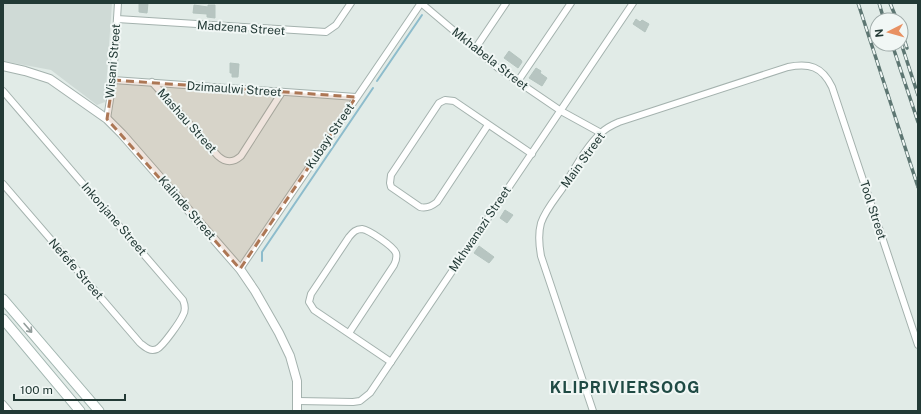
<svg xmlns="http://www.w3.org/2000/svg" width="921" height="414" viewBox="0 0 921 414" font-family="'Public Sans',sans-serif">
	<rect width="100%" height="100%" fill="#e1ebe7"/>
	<!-- built -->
	<path fill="#cfdad6" d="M3 3H112L105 102 97 105 51 70 3 61Z"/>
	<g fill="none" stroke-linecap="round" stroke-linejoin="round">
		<!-- stream -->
		<g stroke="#8dbccc" stroke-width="2">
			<path d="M377 81 422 15"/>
			<path d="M262 261V252L373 88"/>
		</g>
	</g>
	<!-- building -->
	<g fill="#b7c5c1" stroke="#b4c4bf">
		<path d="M139 3H148L147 13 139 12Z"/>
		<path d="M194 5 208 7V5H215V18L207 17V14L193 13Z"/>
		<path d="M636 19 640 22 642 20 649 24 645 32 633 24Z"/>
		<path d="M509 51 521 60 522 62 518 68 504 58Z"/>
		<path d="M230 63 239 64 238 77H232V73H230Z"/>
		<path d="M536 68 541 71 540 73 547 78 542 86 529 78Z"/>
		<path d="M505 210 513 215 507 223 500 218Z"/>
		<path d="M479 246 494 257 489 263 474 253Z"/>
	</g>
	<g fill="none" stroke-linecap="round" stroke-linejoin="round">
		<defs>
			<g id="minor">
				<path d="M421 3 498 68 561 111 601 133"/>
				<path d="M117 19 326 32 336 25 351 3"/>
				<path d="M475 49 506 3"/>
				<path d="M113 80 356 97"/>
				<path d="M518 81 571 3"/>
				<path d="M152 82 218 156C226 163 233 163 241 156L282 92"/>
				<path d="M3 91 183 300C185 305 186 310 183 315 180 322 163 346 157 349 150 352 145 347 140 343L3 184"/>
				<path d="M107 119 113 80 118 3"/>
				<path d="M488 125 437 202C432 206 427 209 420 207L391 187 390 183 391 175 439 103 445 100 454 101 532 154"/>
				<path d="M240 269 421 3"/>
				<path d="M349 333 394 265C396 261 397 257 396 253 393 246 369 230 362 229 356 229 353 232 349 237L311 294 309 302 314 310 391 362"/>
				<path d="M298 401 353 402 360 401 370 393 633 3"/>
				<path d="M3 404 9 411"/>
				<path d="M593 411 541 256C539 245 538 234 541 223 545 211 555 199 562 189 574 170 585 148 601 133 606 128 612 125 619 122L788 67C809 63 822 66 832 87L918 345"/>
			</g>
			<path id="tertiary" d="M3 66 25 71 50 79 107 119 122 134 240 269 255 291 279 333 290 356 297 381V411"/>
			<g id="secondary">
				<path d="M3 299 99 411"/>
				<path d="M3 319 80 411"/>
			</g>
		</defs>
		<!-- minor casing -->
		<use href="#minor" stroke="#a4b2ae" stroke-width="8"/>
		<!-- tertiary casing -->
		<use href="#tertiary" stroke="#a4b2ae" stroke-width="10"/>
		<!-- secondary casing -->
		<use href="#secondary" stroke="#a1b5b0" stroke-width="11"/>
		<!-- minor -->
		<use href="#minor" stroke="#fff" stroke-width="6"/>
		<!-- tertiary -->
		<use href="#tertiary" stroke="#fff" stroke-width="8"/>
		<!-- secondary -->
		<use href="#secondary" stroke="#fff" stroke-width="9"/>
		<defs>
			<g id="rail">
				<path d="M858 3 918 187"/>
				<path d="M879 3 884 20"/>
				<path d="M890 3 897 20"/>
				<path d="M901 30 907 48"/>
				<path d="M901 43 918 95"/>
				<path d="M892 44 918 122"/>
			</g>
		</defs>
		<!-- rail casing -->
		<use href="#rail" stroke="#5d7672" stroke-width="3.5"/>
		<!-- rail -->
		<use href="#rail" stroke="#f1f7f5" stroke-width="2" stroke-dasharray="6" stroke-linecap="butt"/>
	</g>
	<!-- one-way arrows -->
	<defs><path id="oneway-shaft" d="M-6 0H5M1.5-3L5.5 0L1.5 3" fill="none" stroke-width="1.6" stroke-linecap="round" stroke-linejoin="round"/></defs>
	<use stroke="#919c9a" href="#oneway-shaft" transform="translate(28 328) rotate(49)"/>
	<!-- marked area -->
	<path fill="#ad7755" fill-opacity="0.2" stroke="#ad7755" stroke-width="3" stroke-dasharray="8 5" stroke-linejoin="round" d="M113 80 356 97 240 269 107 119Z"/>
	<g text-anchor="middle" stroke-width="4" stroke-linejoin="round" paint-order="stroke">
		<!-- street labels -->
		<g font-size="12" fill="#233a36" stroke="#f1f7f5">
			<text transform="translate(241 28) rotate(4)" y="4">Madzena Street</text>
			<text transform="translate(490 59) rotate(38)" y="4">Mkhabela Street</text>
			<text transform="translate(113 61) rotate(-85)" y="4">Wisani Street</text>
			<text transform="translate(234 89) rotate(4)" y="4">Dzimaulwi Street</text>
			<text transform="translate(187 121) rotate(48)" y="4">Mashau Street</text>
			<text transform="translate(330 136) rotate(-56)" y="4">Kubayi Street</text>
			<text transform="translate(583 160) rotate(-54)" y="4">Main Street</text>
			<text transform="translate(187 208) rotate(49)" y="4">Kalinde Street</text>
			<text transform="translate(873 210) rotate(72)" y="4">Tool Street</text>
			<text transform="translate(114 219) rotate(49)" y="4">Inkonjane Street</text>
			<text transform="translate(480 229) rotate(-56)" y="4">Mkhwanazi Street</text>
			<text transform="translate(76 269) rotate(49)" y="4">Nefefe Street</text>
		</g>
		<!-- district labels -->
		<g font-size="16" font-weight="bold" letter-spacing="1" fill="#204b45" stroke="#f1f7f5">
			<text x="625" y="393">KLIPRIVIERSOOG</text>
		</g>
	</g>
	<!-- border -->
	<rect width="921" height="414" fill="none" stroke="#233a36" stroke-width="8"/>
	<!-- north arrow -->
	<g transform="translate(889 32) rotate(264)"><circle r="19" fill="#f1f7f5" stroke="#9faba9"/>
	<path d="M0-3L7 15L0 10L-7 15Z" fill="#e89162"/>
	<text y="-6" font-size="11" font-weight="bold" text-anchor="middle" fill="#233a36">N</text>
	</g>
	<!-- scale -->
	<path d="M14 394v6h111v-6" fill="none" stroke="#233a36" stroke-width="2"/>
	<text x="20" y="394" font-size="12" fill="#233a36" stroke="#f1f7f5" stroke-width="3" paint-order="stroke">100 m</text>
</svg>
